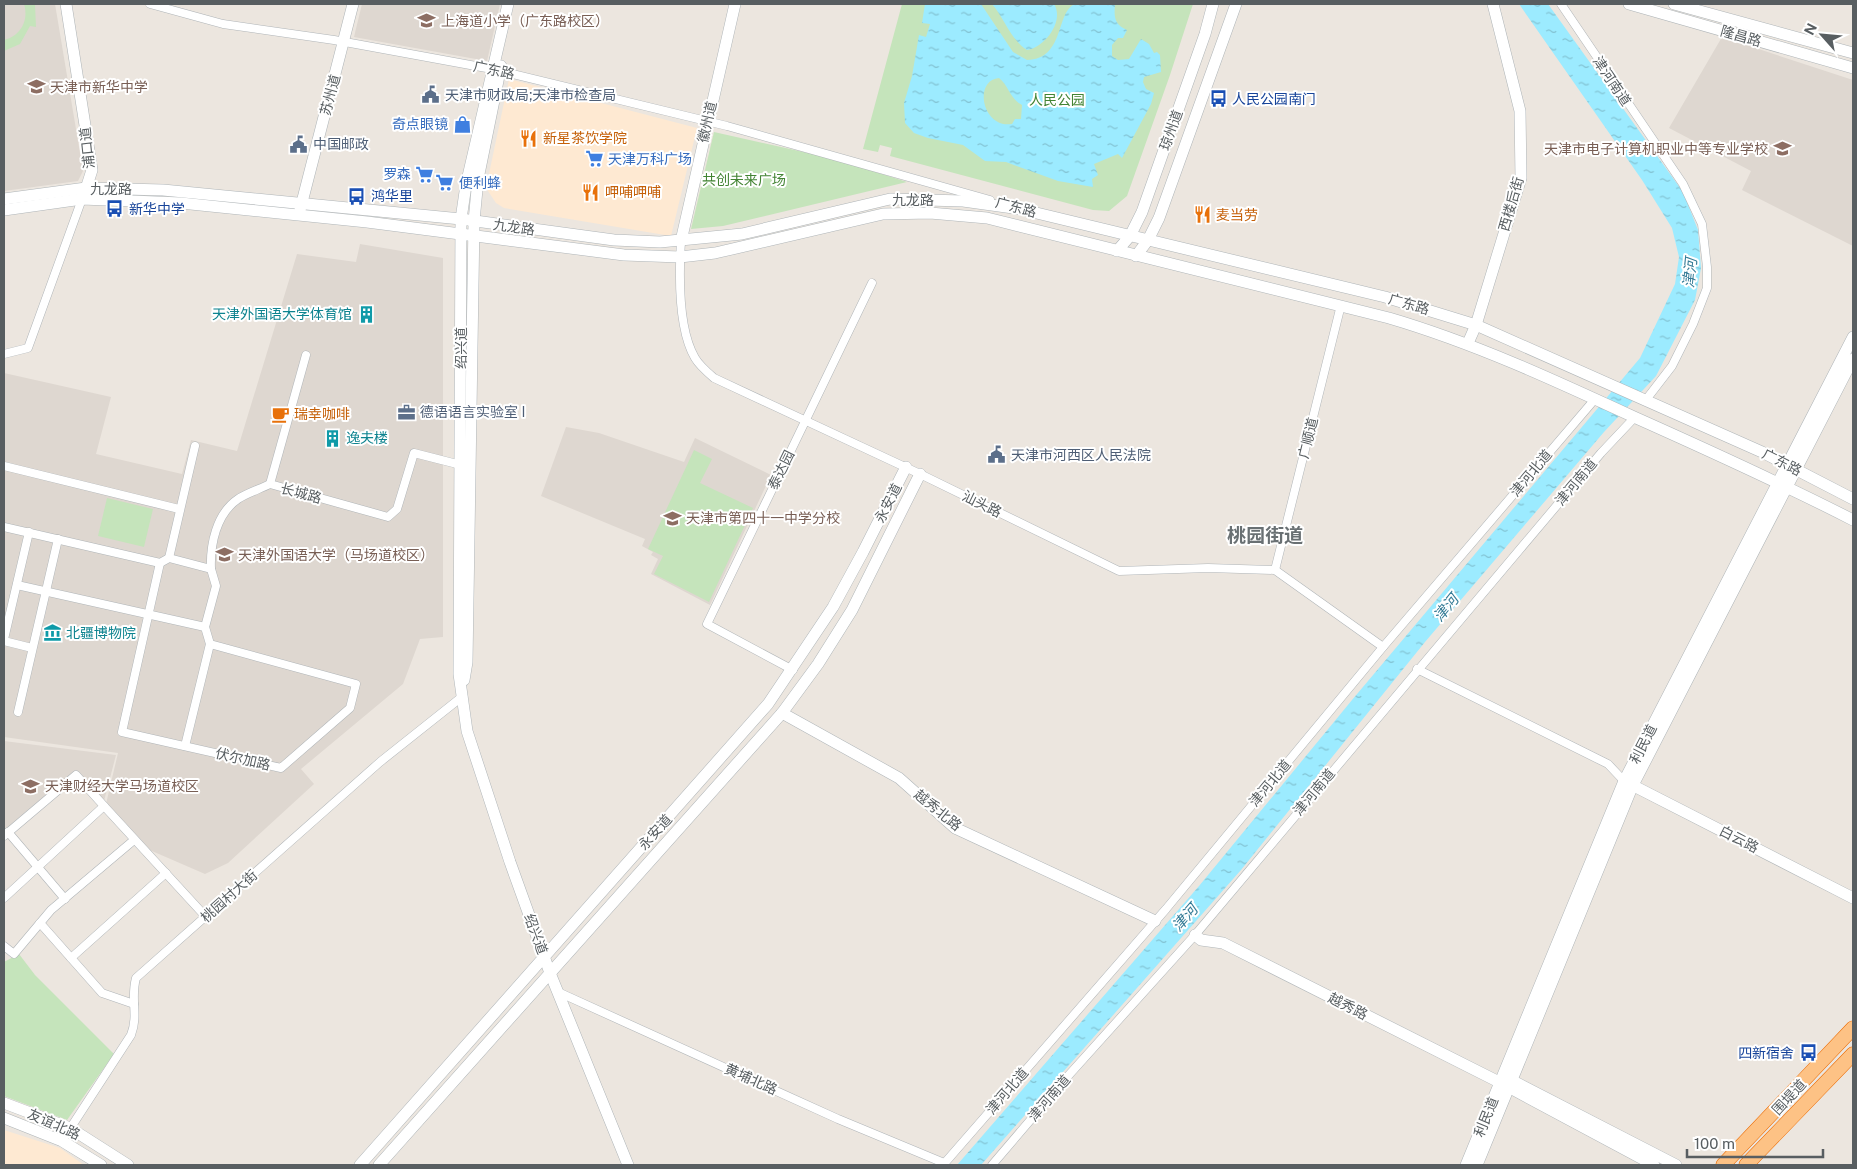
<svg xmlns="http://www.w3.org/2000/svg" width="1857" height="1169" viewBox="0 0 1857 1169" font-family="'Public Sans','Noto Sans SC',sans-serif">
	<defs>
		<pattern id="water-ripples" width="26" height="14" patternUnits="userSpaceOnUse" patternTransform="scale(1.25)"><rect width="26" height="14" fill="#9cebff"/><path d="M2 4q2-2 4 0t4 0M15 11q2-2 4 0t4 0" fill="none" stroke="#82c2d2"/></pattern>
	</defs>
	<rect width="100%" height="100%" fill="#ece6df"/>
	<!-- commercial -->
	<g fill="#fee9d2">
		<path d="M509 79 697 128 671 236 504 208 496 203 486 188Z"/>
		<path d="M4 1130 60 1148 84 1165H4Z"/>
	</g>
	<!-- education -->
	<g fill="#ded7d0">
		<path d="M4 4H55L83 171 78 181 4 191Z"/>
		<path d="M362 4H500L487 61 354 37Z"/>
		<path d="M1722 37 1853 80V246L1742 190 1751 171 1669 128Z"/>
		<path d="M360 244 443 258V637L420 639 403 684 301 769 314 784 228 863 205 874 145 848 106 804 118 753 4 737V373L111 397 96 454 182 474 191 440 237 451 297 254 356 262Z"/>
		<path d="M566 427 599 433 684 462 695 438 771 475 710 605 651 574 658 559 651 555 653 552 642 546 645 539 541 496Z"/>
		<path d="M4 741 116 755 104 801 76 771 4 832Z"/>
	</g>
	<!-- green -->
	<g fill="#c5e4bb">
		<path d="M24 4H35L36 27 30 26 20 44 4 51V40C21 36 29 20 24 4Z"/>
		<path d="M902 4H1193L1170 75 1127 196 1109 211 1093 210 890 156 892 148 880 145 878 152 863 149Z"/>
		<path d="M714 132 835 159 907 182 723 226 691 229Z"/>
		<path d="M694 450 712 459 700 483 753 508 709 602 654 574 663 556 648 549Z"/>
		<path d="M107 498 153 509 144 547 98 536Z"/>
		<path d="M19 954 35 975 114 1054 67 1120 4 1096V962Z"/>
	</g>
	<!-- water -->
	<g fill="url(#water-ripples)" fill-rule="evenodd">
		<path d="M925 4H981L1013 52 1027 60C1064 59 1056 15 1073 5 1076 3 1108 4 1115 4 1114 17 1114 24 1127 30L1123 38H1118L1112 45V56L1118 60 1129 59 1141 39 1149 44 1154 53 1157 52 1160 55 1161 72 1144 77 1143 82 1146 89 1154 93 1151 104 1122 158 1118 154 1094 164 1098 175 1092 179 1093 187 1058 181 1006 162 985 161 963 145 928 138 914 133 905 123 904 103 912 76 919 35 926 37 930 24 922 23ZM999 78C1009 86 1010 99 1022 105L1021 119H1015L1012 124C982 129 973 80 999 78Z"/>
		<path d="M992 4H1054C1065 21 1044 48 1027 50 1011 40 1004 18 992 4Z"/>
		<path d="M1519 4H1548L1683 192 1698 230 1701 268 1695 300 1656 376 1604 432 1425 642 1241 870 981 1165H957L1199 886 1352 700 1640 358 1675 284 1679 257 1672 228 1642 180Z"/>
	</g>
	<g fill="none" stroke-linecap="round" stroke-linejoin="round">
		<defs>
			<g id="street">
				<path d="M150 4 223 24 334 40 492 69 727 126 990 200"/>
				<path d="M1561 4 1683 184 1702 224 1707 267V288L1693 324 1672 366 1645 401"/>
				<path d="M681 241C679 274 678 329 695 358 699 365 707 372 714 378L920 474 1119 571 1208 568 1275 570 1383 647"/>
				<path d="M4 354 28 348 82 199"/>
				<path d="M4 466 179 509"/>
				<path d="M270 484 306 355"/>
				<path d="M4 527 160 563 169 558 211 569C210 545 216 514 238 499 247 493 260 489 270 484L388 517 397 509 414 453 461 465"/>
				<path d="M169 558 195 446"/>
				<path d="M160 563 122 732 281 768 350 708 356 684 210 644"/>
				<path d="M1275 570 1341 305"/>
				<path d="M17 585 205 627"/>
				<path d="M4 639 29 532"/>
				<path d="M4 641 32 648"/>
				<path d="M1417 669 1608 764 1624 781"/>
				<path d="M793 670 707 624 872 283"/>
				<path d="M18 712 58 539"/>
				<path d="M185 746 210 644 205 627 216 586 211 569"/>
				<path d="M104 806 206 917"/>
				<path d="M8 832 65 899"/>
				<path d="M4 836 76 775 104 806 4 898"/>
				<path d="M40 923 102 993 134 1004"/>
				<path d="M4 946 14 954 51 910 134 840"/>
				<path d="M71 958 166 873"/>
				<path d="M558 992 838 1119 944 1163"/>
				<path d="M62 1141 131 1035C139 1014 130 1000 136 978L380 762 463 696"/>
				<path d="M943 1165 1166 909 1383 647 1595 399"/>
				<path d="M992 1165 1068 1076 1195 935 1601 453 1635 417"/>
			</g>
			<g id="secondary">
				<path d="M66 4 92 170 84 195"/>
				<path d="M508 4 466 185 461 219 459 674 467 731 510 862 550 973 628 1165"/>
				<path d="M1629 4 1853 68"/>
				<path d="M1674 4 1853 53"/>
				<path d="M4 199 86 188 163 190 461 219 614 240 660 242 742 234 890 199 963 201 1020 209 1385 297 1476 325 1762 452 1853 499"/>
				<path d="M4 210 82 199 181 203 367 222 624 255 680 257 715 253 883 214 930 213 987 218 1389 318C1474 343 1554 380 1634 417 1708 450 1781 483 1853 520"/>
				<path d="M300 210 353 4"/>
				<path d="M681 241 735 4"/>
				<path d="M1117 251 1130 236 1142 212 1205 34 1213 4"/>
				<path d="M1136 256 1148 240 1159 218 1236 4"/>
				<path d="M1468 343 1476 325 1521 178 1520 111 1493 4"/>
				<path d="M464 680 467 662 474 221 478 179 501 66"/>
				<path d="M782 713 899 778 955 828 1155 921"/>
				<path d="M1628 783 1853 898"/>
				<path d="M1195 935 1201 940 1223 943 1499 1082 1654 1165"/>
				<path d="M1504 1081 1511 1080 1676 1165"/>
				<path d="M4 1103 70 1128 128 1165"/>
				<path d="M4 1118 62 1141 101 1165"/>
				<path d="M360 1165 768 704 833 607 863 552 906 467"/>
				<path d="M379 1165 782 713 818 664 852 610 920 474"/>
				<path d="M1466 1165 1624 781 1853 337"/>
				<path d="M1477 1165 1633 785 1853 359"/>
			</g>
			<g id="highway">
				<path d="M1723 1165 1853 1028"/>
				<path d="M1746 1165 1853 1054"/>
			</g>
		</defs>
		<!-- street casing -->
		<use href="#street" stroke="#b0b5b8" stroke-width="9"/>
		<!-- secondary casing -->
		<use href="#secondary" stroke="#afb5b8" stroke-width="12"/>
		<!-- highway casing -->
		<use href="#highway" stroke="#eb6a00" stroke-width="15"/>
		<!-- street -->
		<use href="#street" stroke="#fff" stroke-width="8"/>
		<!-- secondary -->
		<use href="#secondary" stroke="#fff" stroke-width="11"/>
		<!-- highway -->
		<use href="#highway" stroke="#fdc285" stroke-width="14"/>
	</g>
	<!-- icons -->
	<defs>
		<symbol id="school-bare" viewBox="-9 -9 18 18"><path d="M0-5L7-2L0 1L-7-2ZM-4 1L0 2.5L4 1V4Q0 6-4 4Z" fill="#8d6e63" stroke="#fff" stroke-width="2.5" paint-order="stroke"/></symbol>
		<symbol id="civic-bare" viewBox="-9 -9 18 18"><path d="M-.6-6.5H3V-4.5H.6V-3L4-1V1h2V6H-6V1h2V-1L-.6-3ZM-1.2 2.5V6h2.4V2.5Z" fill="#5c6f8a" stroke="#fff" stroke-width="2.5" paint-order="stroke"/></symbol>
		<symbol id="bus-bare" viewBox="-9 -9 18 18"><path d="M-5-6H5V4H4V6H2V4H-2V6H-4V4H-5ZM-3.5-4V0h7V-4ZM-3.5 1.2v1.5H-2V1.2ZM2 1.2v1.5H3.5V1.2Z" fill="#1a4fb4" stroke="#fff" stroke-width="2.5" paint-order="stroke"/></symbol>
		<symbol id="shop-bare" viewBox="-9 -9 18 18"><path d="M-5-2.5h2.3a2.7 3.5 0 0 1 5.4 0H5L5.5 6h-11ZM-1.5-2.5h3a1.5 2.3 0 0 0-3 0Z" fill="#3f7fe0" stroke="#fff" stroke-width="2.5" paint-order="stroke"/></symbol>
		<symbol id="restaurant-bare" viewBox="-9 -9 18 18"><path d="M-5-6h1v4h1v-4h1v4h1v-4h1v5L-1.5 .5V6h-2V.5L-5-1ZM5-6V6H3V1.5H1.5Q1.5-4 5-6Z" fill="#e8710a" stroke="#fff" stroke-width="2.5" paint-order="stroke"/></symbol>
		<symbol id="supermarket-bare" viewBox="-9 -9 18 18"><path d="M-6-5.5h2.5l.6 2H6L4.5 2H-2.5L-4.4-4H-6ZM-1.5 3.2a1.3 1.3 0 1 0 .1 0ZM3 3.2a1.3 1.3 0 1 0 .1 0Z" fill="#3f7fe0" stroke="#fff" stroke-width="2.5" paint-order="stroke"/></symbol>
		<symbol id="building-bare" viewBox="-9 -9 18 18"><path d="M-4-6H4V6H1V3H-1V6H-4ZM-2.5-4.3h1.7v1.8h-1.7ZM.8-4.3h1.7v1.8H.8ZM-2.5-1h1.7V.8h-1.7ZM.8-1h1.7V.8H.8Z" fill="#0f9aa8" stroke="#fff" stroke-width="2.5" paint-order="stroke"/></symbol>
		<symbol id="office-bare" viewBox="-9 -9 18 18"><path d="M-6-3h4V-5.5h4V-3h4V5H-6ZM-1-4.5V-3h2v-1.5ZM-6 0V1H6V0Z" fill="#5c6f8a" stroke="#fff" stroke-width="2.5" paint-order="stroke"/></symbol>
		<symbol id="cafe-bare" viewBox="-9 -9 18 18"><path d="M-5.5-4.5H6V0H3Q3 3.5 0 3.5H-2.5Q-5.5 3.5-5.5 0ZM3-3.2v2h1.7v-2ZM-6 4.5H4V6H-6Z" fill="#e8710a" stroke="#fff" stroke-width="2.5" paint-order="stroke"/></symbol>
		<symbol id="university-bare" viewBox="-9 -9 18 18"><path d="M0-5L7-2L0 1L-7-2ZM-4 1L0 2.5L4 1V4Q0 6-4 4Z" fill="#8d6e63" stroke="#fff" stroke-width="2.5" paint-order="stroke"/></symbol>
		<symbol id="museum-bare" viewBox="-9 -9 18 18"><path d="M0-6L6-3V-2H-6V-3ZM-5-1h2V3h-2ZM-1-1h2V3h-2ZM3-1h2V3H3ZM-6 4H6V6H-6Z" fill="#0f9aa8" stroke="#fff" stroke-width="2.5" paint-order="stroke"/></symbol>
	</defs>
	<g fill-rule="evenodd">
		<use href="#school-bare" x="414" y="8" width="25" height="25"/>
		<use href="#school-bare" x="24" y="74" width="25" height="25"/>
		<use href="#civic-bare" x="418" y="82" width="25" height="25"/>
		<use href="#bus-bare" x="1206" y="86" width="25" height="25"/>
		<use href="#shop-bare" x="450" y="112" width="25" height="25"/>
		<use href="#restaurant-bare" x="516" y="126" width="25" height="25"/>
		<use href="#civic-bare" x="286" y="132" width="25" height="25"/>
		<use href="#school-bare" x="1770" y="136" width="25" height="25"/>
		<use href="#supermarket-bare" x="582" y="146" width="25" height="25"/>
		<use href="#supermarket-bare" x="412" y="162" width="25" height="25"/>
		<use href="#supermarket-bare" x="432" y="170" width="25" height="25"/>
		<use href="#restaurant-bare" x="578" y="180" width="25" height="25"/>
		<use href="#bus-bare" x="344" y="184" width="25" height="25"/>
		<use href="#bus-bare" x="102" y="196" width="25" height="25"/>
		<use href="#restaurant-bare" x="1190" y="202" width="25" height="25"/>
		<use href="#building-bare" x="354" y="302" width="25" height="25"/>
		<use href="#office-bare" x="394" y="400" width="25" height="25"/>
		<use href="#cafe-bare" x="268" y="402" width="25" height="25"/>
		<use href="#building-bare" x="320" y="426" width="25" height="25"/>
		<use href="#civic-bare" x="984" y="442" width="25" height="25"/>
		<use href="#school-bare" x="660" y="506" width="25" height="25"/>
		<use href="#university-bare" x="212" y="542" width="25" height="25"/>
		<use href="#museum-bare" x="40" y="620" width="25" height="25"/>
		<use href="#university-bare" x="18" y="774" width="25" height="25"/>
		<use href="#bus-bare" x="1796" y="1040" width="25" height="25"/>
	</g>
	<g text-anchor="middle" stroke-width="4" stroke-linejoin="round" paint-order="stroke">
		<!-- education labels -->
		<g font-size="14" fill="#785e54" stroke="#fff" text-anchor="start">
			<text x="441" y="26">上海道小学（广东路校区）</text>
			<text x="50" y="92">天津市新华中学</text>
			<text x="1768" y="154" text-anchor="end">天津市电子计算机职业中等专业学校</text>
			<text x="686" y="523">天津市第四十一中学分校</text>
			<text x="238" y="560">天津外国语大学（马场道校区）</text>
			<text x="45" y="791">天津财经大学马场道校区</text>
		</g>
		<!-- street labels -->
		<g font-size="14" fill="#585e61" stroke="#fff">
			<text transform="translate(1741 36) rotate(16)" y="5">隆昌路</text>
			<text transform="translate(494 70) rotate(12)" y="5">广东路</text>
			<text transform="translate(1612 81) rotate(56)" y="5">津河南道</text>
			<text transform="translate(330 95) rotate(-75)" y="5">苏州道</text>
			<text transform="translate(707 122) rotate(-77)" y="5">徽州道</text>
			<text transform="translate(1171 130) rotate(-70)" y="5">琼州道</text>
			<text transform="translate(87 148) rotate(-96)" y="5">浦口道</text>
			<text x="111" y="194">九龙路</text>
			<text x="913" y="205">九龙路</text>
			<text transform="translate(1511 204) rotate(-74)" y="5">西楼后街</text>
			<text transform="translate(1016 207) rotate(15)" y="5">广东路</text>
			<text transform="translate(514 227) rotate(8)" y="5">九龙路</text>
			<text transform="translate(1409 304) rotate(16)" y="5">广东路</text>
			<text transform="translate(461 348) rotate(-90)" y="5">绍兴道</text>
			<text transform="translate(1308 438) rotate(-76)" y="5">广顺道</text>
			<text transform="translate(1782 462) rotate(27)" y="5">广东路</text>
			<text transform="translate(781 470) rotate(-64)" y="5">泰达园</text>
			<text transform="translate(1531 473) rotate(-50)" y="5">津河北道</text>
			<text transform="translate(1576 482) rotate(-50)" y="5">津河南道</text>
			<text transform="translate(301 493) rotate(15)" y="5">长城路</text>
			<text transform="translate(888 503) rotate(-63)" y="5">永安道</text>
			<text transform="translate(982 504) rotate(26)" y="5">汕头路</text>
			<text transform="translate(1643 744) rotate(-63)" y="5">利民道</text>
			<text transform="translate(243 759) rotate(13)" y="5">伏尔加路</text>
			<text transform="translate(1270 783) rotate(-50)" y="5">津河北道</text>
			<text transform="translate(1314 792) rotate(-50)" y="5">津河南道</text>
			<text transform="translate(938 810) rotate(39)" y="5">越秀北路</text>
			<text transform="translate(655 832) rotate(-48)" y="5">永安道</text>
			<text transform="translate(1739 839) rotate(27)" y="5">白云路</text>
			<text transform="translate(229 896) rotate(-42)" y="5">桃园村大街</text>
			<text transform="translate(536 934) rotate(70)" y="5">绍兴道</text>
			<text transform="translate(1348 1006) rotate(27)" y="5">越秀路</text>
			<text transform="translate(751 1079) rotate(24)" y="5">黄埔北路</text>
			<text transform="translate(1007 1091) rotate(-49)" y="5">津河北道</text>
			<text transform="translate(1789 1097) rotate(-47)" y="5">围堤道</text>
			<text transform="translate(1049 1098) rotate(-49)" y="5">津河南道</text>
			<text transform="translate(1486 1117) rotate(-68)" y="5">利民道</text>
			<text transform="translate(54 1124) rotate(24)" y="5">友谊北路</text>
		</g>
		<!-- service labels -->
		<g font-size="14" fill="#4e5e75" stroke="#fff" text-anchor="start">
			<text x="445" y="100">天津市财政局;天津市检查局</text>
			<text x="313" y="149">中国邮政</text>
			<text x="420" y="417">德语语言实验室 I</text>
			<text x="1011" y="460">天津市河西区人民法院</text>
		</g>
		<!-- transit labels -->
		<g font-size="14" fill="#164399" stroke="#fff" text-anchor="start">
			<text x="1232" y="104">人民公园南门</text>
			<text x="371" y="201">鸿华里</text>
			<text x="129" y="214">新华中学</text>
			<text x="1794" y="1058" text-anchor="end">四新宿舍</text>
		</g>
		<!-- park labels -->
		<g font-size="14" fill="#438434" stroke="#fff">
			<text x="1057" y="105">人民公园</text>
			<text x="744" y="185">共创未来广场</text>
		</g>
		<!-- shop labels -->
		<g font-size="14" fill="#366cbe" stroke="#fff" text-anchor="end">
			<text x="448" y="129">奇点眼镜</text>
			<text x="608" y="164" text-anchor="start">天津万科广场</text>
			<text x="411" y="179">罗森</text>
			<text x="459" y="188" text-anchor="start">便利蜂</text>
		</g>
		<!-- food labels -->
		<g font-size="14" fill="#c56008" stroke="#fff" text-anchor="start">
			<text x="543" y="143">新星茶饮学院</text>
			<text x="605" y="197">呷哺呷哺</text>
			<text x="1216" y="220">麦当劳</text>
			<text x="294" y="419">瑞幸咖啡</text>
		</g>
		<!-- culture labels -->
		<g font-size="14" fill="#0d838f" stroke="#fff" text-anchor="start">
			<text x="352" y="319" text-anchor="end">天津外国语大学体育馆</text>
			<text x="346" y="443">逸夫楼</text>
			<text x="66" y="638">北疆博物院</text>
		</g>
		<!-- water labels -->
		<g font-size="15" font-style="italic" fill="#347b96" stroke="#fff">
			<text transform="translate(1690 273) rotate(-84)" y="5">津河</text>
			<text transform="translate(1446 608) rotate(-51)" y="5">津河</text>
			<text transform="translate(1185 918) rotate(-49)" y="5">津河</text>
		</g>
		<!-- district labels -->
		<g font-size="19" font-weight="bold" fill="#697073" stroke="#fff">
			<text x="1265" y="542">桃园街道</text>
		</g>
	</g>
	<!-- border -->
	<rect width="1857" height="1169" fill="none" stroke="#585e61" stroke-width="10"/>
	<!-- north arrow -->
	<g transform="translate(1822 35) rotate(297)" stroke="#ffffff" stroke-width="4" paint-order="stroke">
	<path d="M0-4L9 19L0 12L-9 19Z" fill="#585e61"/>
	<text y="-8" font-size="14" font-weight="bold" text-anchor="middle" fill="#585e61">N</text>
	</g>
	<!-- scale -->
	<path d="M1687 1149v8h136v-8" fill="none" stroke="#585e61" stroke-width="2.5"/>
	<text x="1694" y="1149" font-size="15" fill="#585e61" stroke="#ffffff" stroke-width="4" paint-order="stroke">100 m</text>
</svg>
